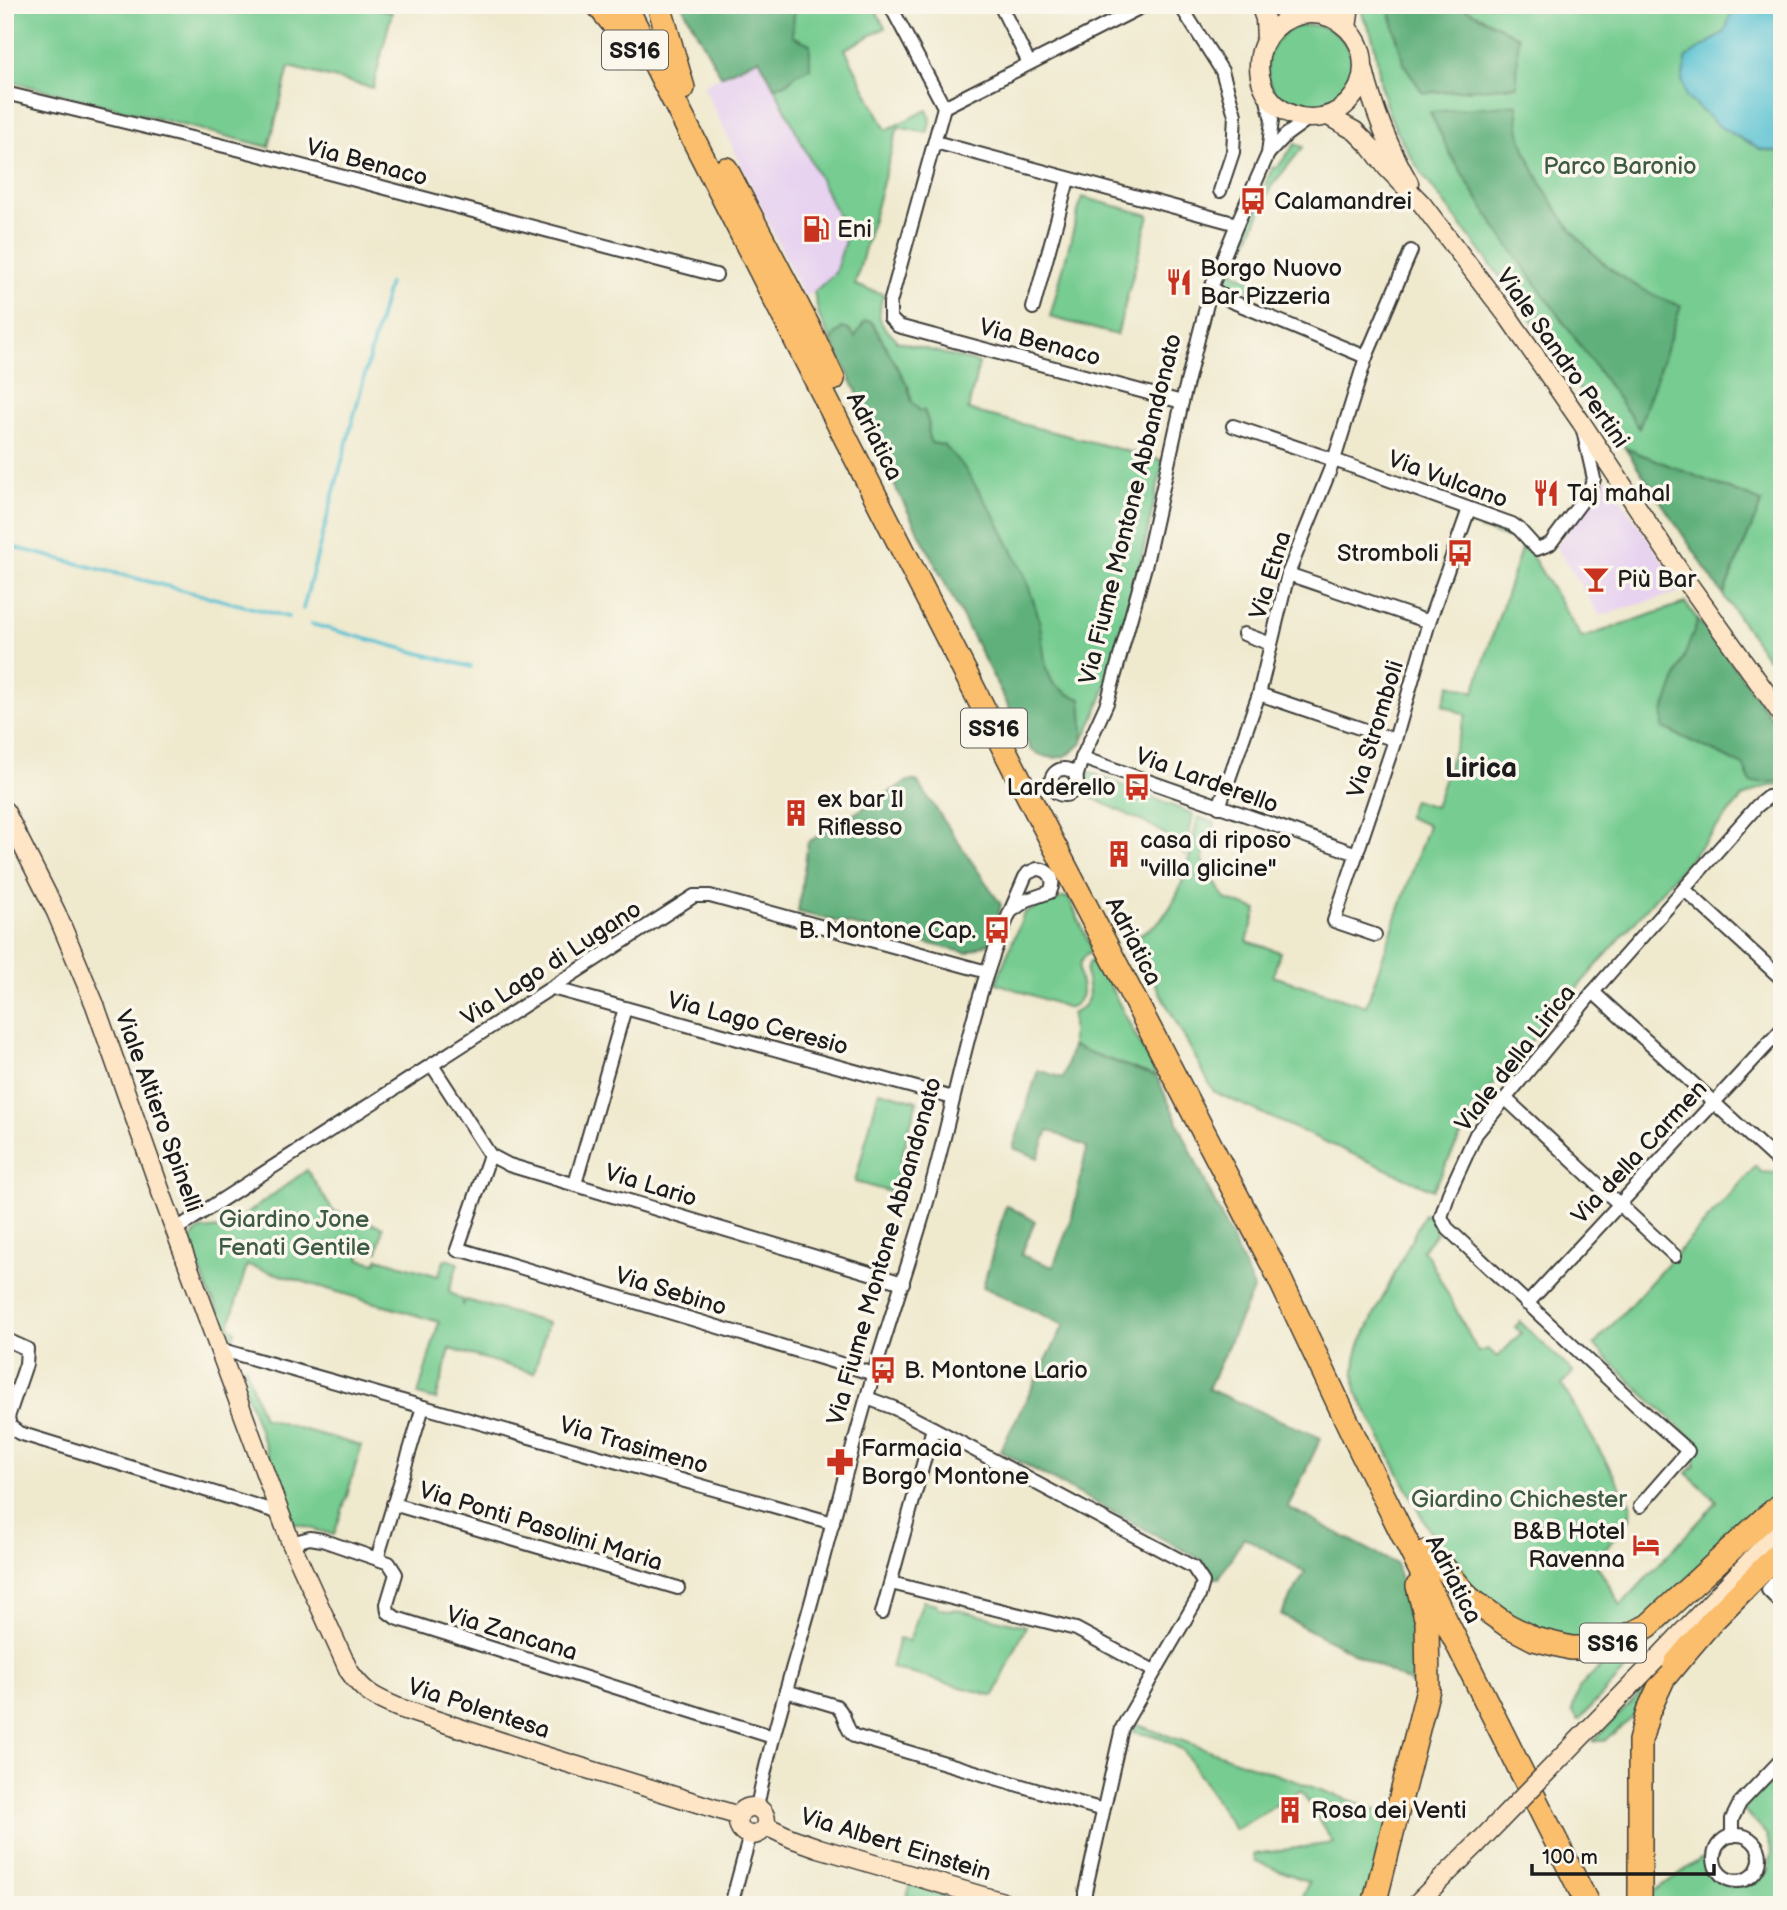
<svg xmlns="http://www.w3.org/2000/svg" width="1787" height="1910" viewBox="0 0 1787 1910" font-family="'Balsamiq Sans',sans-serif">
	<rect width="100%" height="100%" fill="#fbf7ec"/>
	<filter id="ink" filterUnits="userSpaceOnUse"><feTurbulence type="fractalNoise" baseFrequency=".0143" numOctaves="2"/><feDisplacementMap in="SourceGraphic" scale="14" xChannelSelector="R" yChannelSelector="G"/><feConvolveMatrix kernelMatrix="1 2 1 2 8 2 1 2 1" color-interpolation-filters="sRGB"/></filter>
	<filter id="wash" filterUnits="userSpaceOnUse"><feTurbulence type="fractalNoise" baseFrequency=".00686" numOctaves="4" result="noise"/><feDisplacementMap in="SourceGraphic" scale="28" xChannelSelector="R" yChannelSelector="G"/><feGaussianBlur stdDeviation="1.57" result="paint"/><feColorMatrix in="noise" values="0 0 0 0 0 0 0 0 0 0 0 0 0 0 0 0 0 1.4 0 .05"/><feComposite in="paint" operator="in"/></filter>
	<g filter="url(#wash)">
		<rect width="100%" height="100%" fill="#efe9ce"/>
		<!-- built -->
		<g fill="#e7d2f0">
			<path d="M759 58 847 235 835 273 814 292 804 297 703 85Z"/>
			<path d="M1606 477 1683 591 1600 616 1556 547Z"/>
		</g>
		<!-- green -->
		<g fill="#76cc91" stroke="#497456" stroke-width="2">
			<path d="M5 5H365L392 12 373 88 289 67 269 147 5 80Z"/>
			<path d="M682 5H873L885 28 845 49 886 130 927 110 931 119 927 133 898 127 855 285 883 294C878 315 876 324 895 337L896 341 979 363 968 410 1161 460 1163 462C1152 512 1107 730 1071 753 1058 762 1043 757 1031 750L860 418 857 392 819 316 814 292 835 273 847 234 760 58 721 76Z"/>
			<path d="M1362 5H1782V661L1773 662 1767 658 1723 595 1761 502 1625 448 1593 404 1589 403 1516 298 1422 174C1406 150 1390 123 1383 95 1378 76 1378 55 1372 36 1369 25 1360 17 1362 5Z"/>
			<circle cx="1310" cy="68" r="43"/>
			<path d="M1295 144 1303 147 1271 187 1234 273 1255 281 1251 290 1242 287 1241 292 1250 295 1247 302 1245 301 1246 297 1242 295 1240 299C1231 294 1227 289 1225 279L1273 166 1277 168Z"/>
			<path d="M1082 197 1149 215 1117 335 1050 317Z"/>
			<path d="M1483 519 1511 529 1526 546 1582 638 1685 603 1740 674 1782 733V786C1766 784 1756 790 1742 798L1479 1101 1433 1190 1214 1092 1131 939C1141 934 1151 929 1159 921 1184 897 1191 850 1198 817L1215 823 1202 860 1225 899 1257 910 1247 941 1280 952 1273 976 1366 1006 1428 825 1407 817 1413 800 1435 807 1466 715 1443 705 1450 684 1474 692 1523 543 1480 529Z"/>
			<path d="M1089 772 1193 814 1185 855 1175 841 1152 826 1080 792Z"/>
			<path d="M1064 897 1069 898 1092 950C1060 971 1101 992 1069 1008L996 983 1024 913Z"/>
			<path d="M1095 957 1157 1077 1072 1046V1014C1109 994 1070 976 1095 957Z"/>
			<path d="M879 1091 917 1101 894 1186 904 1189 902 1195 855 1182Z"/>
			<path d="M1756 1166 1761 1172 1778 1173 1782 1177V1493L1646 1622 1612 1636 1577 1641 1507 1619 1444 1559 1356 1391C1353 1373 1355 1358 1361 1342L1424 1214 1431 1217 1437 1233 1422 1250 1428 1256 1478 1352 1488 1349 1498 1357 1521 1333 1515 1327 1520 1322 1573 1372 1562 1385 1631 1505 1630 1519 1595 1562 1621 1605 1717 1502 1687 1473 1695 1465V1454L1699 1444 1642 1393 1594 1345Z"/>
			<path d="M307 1170 333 1211 383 1227 378 1251 363 1248 359 1259 376 1263 378 1258 438 1276 445 1259 458 1263 449 1292 463 1300 462 1306 466 1300 548 1323 534 1373 450 1349 436 1400 418 1395 439 1322 247 1265 229 1326 235 1330 233 1339 225 1336C220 1322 220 1307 210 1296L191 1245 193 1235 200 1230 220 1228 237 1221Z"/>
			<path d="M245 1366 263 1418 361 1446 347 1496 334 1535 292 1523 237 1367Z"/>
			<path d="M923 1601 937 1604V1608L952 1611 954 1609 1026 1626 994 1696 891 1668 899 1638 909 1641Z"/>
			<path d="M1673 1619 1579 1720 1572 1711 1579 1688 1608 1658Z"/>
			<path d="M1651 1683 1632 1718 1604 1741H1593Z"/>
			<path d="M1135 1724 1391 1815 1368 1905H1298L1309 1882 1255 1861 1254 1854 1333 1843 1301 1790 1235 1830 1183 1750 1159 1737 1133 1732Z"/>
			<path d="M1782 1767V1905H1649L1653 1892 1702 1858 1714 1878 1731 1887 1754 1882 1767 1873 1772 1853 1766 1834 1743 1809Z"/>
			<path d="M911 1884 926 1888V1891L942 1896 943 1893 974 1901 972 1905H912L913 1900 906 1899Z"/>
		</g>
		<!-- forest -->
		<g fill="#60b07b" stroke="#3e664c" stroke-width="2">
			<path d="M682 5H799L794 15 792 36 810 44V68L796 74 786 84 774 87 759 58 721 76Z"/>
			<path d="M1388 5H1459L1518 37 1517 86 1423 93 1404 64Z"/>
			<path d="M1517 104C1518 115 1518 126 1521 136 1525 154 1536 174 1545 190 1579 249 1617 283 1681 306L1639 428 1496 228 1450 154 1430 112Z"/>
			<path d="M865 321 872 322 908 386 912 402 920 411 924 410 929 424 928 434 931 443 944 445 963 466 996 518 1025 576 1039 618 1046 668 1053 683 1068 694 1081 699 1083 725 1082 743C1065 760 1052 762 1031 750L860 418 857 392 832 342 835 335 842 328 850 330 855 337Z"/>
			<path d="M1625 448 1762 502 1723 595Z"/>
			<path d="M1698 620 1740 674 1782 733V781L1751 783 1743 765 1663 728V713Z"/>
			<path d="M908 781H917L1001 905 991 942 967 953 798 912 808 842Z"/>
			<path d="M1072 1046 1157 1077 1254 1288 1208 1389 1321 1438 1288 1507 1396 1564 1412 1613 1420 1646 1418 1687 1281 1615 1305 1572 1244 1537 1219 1578 1210 1577 1202 1560 1000 1451 1064 1325 983 1287 1006 1205 1035 1221 1021 1255 1053 1267 1072 1217 1087 1147 1048 1130 1038 1158 1013 1148 1038 1070 1063 1078Z"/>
		</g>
		<!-- water -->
		<path fill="#57c1d2" stroke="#3a6e77" stroke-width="2" d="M1734 5H1782V153L1760 149 1720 127 1686 97 1682 80 1687 57 1725 32Z"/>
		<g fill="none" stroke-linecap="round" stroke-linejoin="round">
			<!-- stream -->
			<g stroke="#57c1d2" stroke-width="3.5">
				<path d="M5 545 288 617"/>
				<path d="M303 609 389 283"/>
				<path d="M311 624 471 667"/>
			</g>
		</g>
	</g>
	<g filter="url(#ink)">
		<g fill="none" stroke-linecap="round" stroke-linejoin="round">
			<defs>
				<g id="street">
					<path d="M890 5 944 107 890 303V318L898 326 1182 402"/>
					<path d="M1000 5 1029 63"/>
					<path d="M1180 5 1222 71 1235 115 1233 152 1220 191"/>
					<path d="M5 93 241 150 716 275"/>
					<path d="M944 107 1145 5"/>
					<path d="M935 142 1237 224"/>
					<path d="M1269 153 1286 135 1308 119"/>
					<path d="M1211 288 1231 301 1366 357"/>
					<path d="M1033 308 1068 180"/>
					<path d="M1233 426 1334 460 1512 524 1519 529 1537 549 1550 544 1588 493 1594 479 1583 430"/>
					<path d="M1288 574 1429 622"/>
					<path d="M1244 634 1271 644"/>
					<path d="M1259 694 1395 740"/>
					<path d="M1082 758 1357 854"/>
					<circle cx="1064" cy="782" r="13"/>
					<path d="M1076 778 1082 758 1107 703 1146 563 1182 402 1211 288 1237 224 1268 154 1272 120 1265 92"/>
					<path d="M1219 807 1259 694 1288 574 1334 460 1366 357 1411 251"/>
					<path d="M1037 869C1050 869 1056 880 1050 892L1027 900 1010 912 1025 877 1028 873Z"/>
					<path d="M1685 890 1782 979"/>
					<path d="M1375 935 1334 921 1395 740 1429 622 1469 509"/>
					<path d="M552 988 953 1098"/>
					<path d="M1593 992 1782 1165"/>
					<path d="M432 1065 490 1155 509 1165 903 1283"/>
					<path d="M1506 1099 1675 1256"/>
					<path d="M490 1155 457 1250 466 1251 874 1374"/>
					<path d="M575 1184 625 1008"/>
					<path d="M175 1230 694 896H710L987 972"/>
					<path d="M1527 1304 1782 1029"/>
					<path d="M5 1339 27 1349 26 1364 8 1417 10 1426 19 1433 280 1513"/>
					<path d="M219 1349 833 1523"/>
					<path d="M867 1398 894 1408 937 1430 1193 1567 1203 1582 1199 1596 1122 1728 1085 1892V1905"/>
					<path d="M393 1504 678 1588"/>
					<path d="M1640 1506 1688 1451 1635 1404 1447 1228 1441 1217 1449 1193 1476 1134 1593 992 1757 806 1768 797 1782 796"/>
					<path d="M291 1543 310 1538 322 1540 389 1563 396 1574 387 1604 388 1612 396 1618 773 1737"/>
					<path d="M377 1559 423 1407"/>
					<path d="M1782 1575 1768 1590 1782 1604"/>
					<path d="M891 1583 1076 1629 1154 1671"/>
					<path d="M882 1613 933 1428"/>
					<path d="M786 1691 836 1706C848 1716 843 1727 854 1736L1103 1810"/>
					<path d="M757 1807C771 1738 792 1671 811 1603 832 1527 851 1449 874 1373 890 1319 908 1266 924 1212 954 1113 968 1008 1010 912"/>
					<circle cx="1737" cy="1858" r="23"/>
					<path d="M1732 1836V1819L1740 1803 1782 1759"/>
					<path d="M731 1905 750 1835"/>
				</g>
				<g id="secondary">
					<path d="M1260 5 1265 19 1266 40"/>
					<path d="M1276 5 1296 16"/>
					<circle cx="1311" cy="66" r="52"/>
					<path d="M1347 28 1350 5"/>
					<path d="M1364 70C1374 112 1388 146 1409 183"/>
					<path d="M1328 116 1355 131 1371 147 1387 168 1422 204 1509 318 1581 422 1680 572 1782 715"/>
					<path d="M5 811 56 912 95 1005 162 1195 291 1543 349 1671C364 1693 375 1698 399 1708L542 1755 739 1816"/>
					<path d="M1656 1660 1782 1527"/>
					<circle cx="752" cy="1821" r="14"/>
					<path d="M766 1826 791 1838 819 1848 1013 1905"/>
					<path d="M1415 1905 1477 1844"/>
				</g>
				<g id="highway">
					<path d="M598 5 640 57"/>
					<path d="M625 5 1021 782 1275 1269 1361 1451 1588 1905"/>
					<path d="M659 5 683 88"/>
					<path d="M726 169 808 326 833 379"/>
					<path d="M1426 1552 1444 1568 1469 1598 1507 1625 1534 1639 1571 1648H1589L1612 1643 1648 1626 1765 1518 1782 1504"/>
					<path d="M1374 1905 1428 1689 1427 1622 1418 1586"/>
					<path d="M1640 1905V1741L1648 1712 1663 1679 1682 1656 1712 1621 1782 1550"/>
				</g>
			</defs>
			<!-- street casing -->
			<use href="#street" stroke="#3c3b37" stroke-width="16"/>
			<!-- secondary casing -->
			<use href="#secondary" stroke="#3c3b37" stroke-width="21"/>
			<!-- highway casing -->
			<use href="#highway" stroke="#3c3b37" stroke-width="26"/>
			<!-- street -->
			<use href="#street" stroke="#fff" stroke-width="12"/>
			<!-- secondary -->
			<use href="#secondary" stroke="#fde5c5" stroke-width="18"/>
			<!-- highway -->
			<use href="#highway" stroke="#fabe6d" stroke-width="23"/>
			<defs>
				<path id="secondary-bridge" d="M1477 1844 1656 1660"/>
			</defs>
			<!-- secondary-bridge casing -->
			<use href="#secondary-bridge" stroke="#3c3b37" stroke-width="21" stroke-linecap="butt"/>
			<!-- secondary-bridge -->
			<use href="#secondary-bridge" stroke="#fde5c5" stroke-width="18"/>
		</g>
	</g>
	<!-- icons -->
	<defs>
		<symbol id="bus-bare" viewBox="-9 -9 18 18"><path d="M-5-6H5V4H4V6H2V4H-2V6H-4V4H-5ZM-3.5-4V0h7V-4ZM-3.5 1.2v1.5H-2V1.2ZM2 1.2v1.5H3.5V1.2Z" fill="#c8321e" stroke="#fbf7ec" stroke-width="2.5" paint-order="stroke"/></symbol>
		<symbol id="fuel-bare" viewBox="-9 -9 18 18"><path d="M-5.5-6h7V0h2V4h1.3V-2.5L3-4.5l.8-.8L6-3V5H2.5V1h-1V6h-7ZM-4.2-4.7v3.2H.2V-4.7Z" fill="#c8321e" stroke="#fbf7ec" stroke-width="2.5" paint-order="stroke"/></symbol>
		<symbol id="restaurant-bare" viewBox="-9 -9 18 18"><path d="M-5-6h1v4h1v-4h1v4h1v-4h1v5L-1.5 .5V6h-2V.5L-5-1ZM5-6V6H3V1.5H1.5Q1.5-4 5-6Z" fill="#c8321e" stroke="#fbf7ec" stroke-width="2.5" paint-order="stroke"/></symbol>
		<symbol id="bar-bare" viewBox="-9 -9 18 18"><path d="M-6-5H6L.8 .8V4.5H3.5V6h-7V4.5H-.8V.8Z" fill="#c8321e" stroke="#fbf7ec" stroke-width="2.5" paint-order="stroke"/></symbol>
		<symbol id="building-bare" viewBox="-9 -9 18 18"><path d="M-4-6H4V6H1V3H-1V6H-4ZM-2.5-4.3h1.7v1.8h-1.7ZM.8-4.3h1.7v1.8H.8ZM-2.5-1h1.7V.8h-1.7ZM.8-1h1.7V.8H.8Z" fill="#c8321e" stroke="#fbf7ec" stroke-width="2.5" paint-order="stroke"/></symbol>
		<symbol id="pharmacy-bare" viewBox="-9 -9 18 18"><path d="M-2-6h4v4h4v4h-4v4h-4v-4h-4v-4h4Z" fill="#c8321e" stroke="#fbf7ec" stroke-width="2.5" paint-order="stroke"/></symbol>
		<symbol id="hotel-bare" viewBox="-9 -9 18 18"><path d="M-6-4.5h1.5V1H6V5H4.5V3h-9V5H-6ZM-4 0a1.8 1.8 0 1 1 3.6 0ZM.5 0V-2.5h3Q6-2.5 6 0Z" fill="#c8321e" stroke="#fbf7ec" stroke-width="2.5" paint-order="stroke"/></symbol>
	</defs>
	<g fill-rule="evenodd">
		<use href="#bus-bare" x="1234" y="182" width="38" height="38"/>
		<use href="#fuel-bare" x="797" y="210" width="38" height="38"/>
		<use href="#restaurant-bare" x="1160" y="263" width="38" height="38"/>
		<use href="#restaurant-bare" x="1527" y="474" width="38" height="38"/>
		<use href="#bus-bare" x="1441" y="534" width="38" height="38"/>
		<use href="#bar-bare" x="1577" y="560" width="38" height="38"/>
		<use href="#bus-bare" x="1118" y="768" width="38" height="38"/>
		<use href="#building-bare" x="777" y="794" width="38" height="38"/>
		<use href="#building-bare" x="1100" y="835" width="38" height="38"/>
		<use href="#bus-bare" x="978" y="911" width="38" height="38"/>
		<use href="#bus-bare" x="864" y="1351" width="38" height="38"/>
		<use href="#pharmacy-bare" x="821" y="1443" width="38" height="38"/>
		<use href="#hotel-bare" x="1627" y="1526" width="38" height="38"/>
		<use href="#building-bare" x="1271" y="1791" width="38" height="38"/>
	</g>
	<g text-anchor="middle" stroke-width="7" stroke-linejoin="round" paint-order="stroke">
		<!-- shield labels -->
		<g fill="#fbf7ec" stroke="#5f5e5a" stroke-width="2">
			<rect x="602" y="30.5" width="66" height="39" rx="5"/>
			<rect x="961" y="708.5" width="66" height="39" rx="5"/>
			<rect x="1580" y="1623.5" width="66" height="39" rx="5"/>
		</g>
		<g font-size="23" font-weight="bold" fill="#1c1c1c">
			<text x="635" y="58">SS16</text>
			<text x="994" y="736">SS16</text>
			<text x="1613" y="1651">SS16</text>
		</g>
		<!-- street labels -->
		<g font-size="24" fill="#1c1c1c" stroke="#fbf7ec">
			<text transform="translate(367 162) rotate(15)" y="8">Via Benaco</text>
			<text transform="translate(1040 342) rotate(15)" y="8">Via Benaco</text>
			<text transform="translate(1563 358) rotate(55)" y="8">Viale Sandro Pertini</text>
			<text transform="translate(875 436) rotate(63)" y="8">Adriatica</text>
			<text transform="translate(1448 479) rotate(20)" y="8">Via Vulcano</text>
			<text transform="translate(1130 509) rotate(-76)" y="8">Via Fiume Montone Abbandonato</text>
			<text transform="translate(1270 575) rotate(-73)" y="8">Via Etna</text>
			<text transform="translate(1375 729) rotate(-73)" y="8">Via Stromboli</text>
			<text transform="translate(1207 780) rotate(20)" y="8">Via Larderello</text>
			<text transform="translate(1134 941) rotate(63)" y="8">Adriatica</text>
			<text transform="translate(551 963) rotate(-33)" y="8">Via Lago di Lugano</text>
			<text transform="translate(758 1023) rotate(15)" y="8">Via Lago Ceresio</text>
			<text transform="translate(1515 1058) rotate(-52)" y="8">Viale della Lirica</text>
			<text transform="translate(159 1111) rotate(70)" y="8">Viale Altiero Spinelli</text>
			<text transform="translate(1639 1152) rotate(-47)" y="8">Via della Carmen</text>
			<text transform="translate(651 1185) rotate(17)" y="8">Via Lario</text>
			<text transform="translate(884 1251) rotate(-74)" y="8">Via Fiume Montone Abbandonato</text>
			<text transform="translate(671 1291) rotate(17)" y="8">Via Sebino</text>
			<text transform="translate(634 1445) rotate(16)" y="8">Via Trasimeno</text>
			<text transform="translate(541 1526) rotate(17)" y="8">Via Ponti Pasolini Maria</text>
			<text transform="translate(1454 1579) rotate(63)" y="8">Adriatica</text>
			<text transform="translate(512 1633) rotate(17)" y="8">Via Zancana</text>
			<text transform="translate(479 1708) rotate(18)" y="8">Via Polentesa</text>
			<text transform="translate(896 1844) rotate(17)" y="8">Via Albert Einstein</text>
		</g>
		<!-- park labels -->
		<g font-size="24" fill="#3c5a45" stroke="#fbf7ec">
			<text x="1620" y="174">Parco Baronio</text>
			<text x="294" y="1227">Giardino Jone<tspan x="294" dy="28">Fenati Gentile</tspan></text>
			<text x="1519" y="1507">Giardino Chichester</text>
		</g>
		<!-- poi labels -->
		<g font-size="24" fill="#1c1c1c" stroke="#fbf7ec" text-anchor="start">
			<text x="1274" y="209">Calamandrei</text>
			<text x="837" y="237">Eni</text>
			<text x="1200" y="276">Borgo Nuovo<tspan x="1200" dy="28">Bar Pizzeria</tspan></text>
			<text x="1567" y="501">Taj mahal</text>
			<text x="1439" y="561" text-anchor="end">Stromboli</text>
			<text x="1617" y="587">Più Bar</text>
			<text x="1116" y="795" text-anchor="end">Larderello</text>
			<text x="817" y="807">ex bar Il<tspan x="817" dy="28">Riflesso</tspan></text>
			<text x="1140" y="848">casa di riposo<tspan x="1140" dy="28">"villa glicine"</tspan></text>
			<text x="976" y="938" text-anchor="end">B. Montone Cap.</text>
			<text x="904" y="1378">B. Montone Lario</text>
			<text x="861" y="1456">Farmacia<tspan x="861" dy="28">Borgo Montone</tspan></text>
			<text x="1625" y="1539" text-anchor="end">B&amp;B Hotel<tspan x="1625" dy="28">Ravenna</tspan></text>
			<text x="1311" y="1818">Rosa dei Venti</text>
		</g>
		<!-- quarter labels -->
		<g font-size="28" font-weight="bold" fill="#1c1c1c" stroke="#fbf7ec">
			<text x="1481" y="777">Lirica</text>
		</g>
	</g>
	<!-- margin -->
	<rect width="1787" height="1910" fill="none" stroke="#fbf7ec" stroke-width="28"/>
	<!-- scale -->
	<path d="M1532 1864v10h182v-10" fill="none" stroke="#1c1c1c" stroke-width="3.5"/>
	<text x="1542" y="1864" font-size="21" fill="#1c1c1c" stroke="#fbf7ec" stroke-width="5" paint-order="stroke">100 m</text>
</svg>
